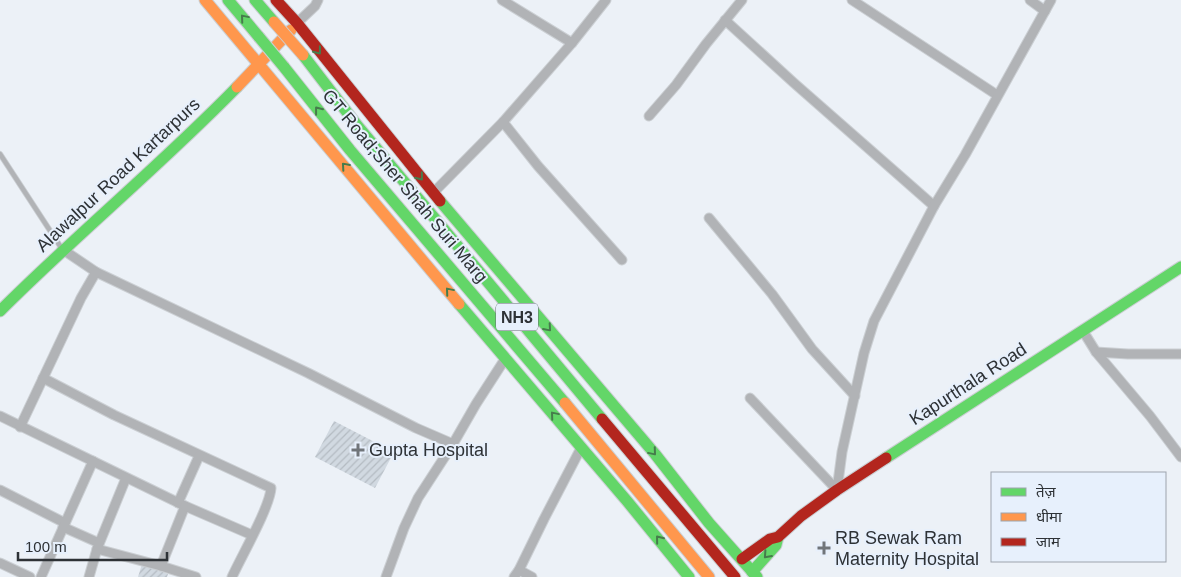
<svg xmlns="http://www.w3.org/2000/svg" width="1181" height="577" viewBox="0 0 1181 577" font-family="Helvetica,'Noto Sans Devanagari',sans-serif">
	<defs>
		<pattern id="building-hatch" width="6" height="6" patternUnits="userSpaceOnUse" patternTransform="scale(1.25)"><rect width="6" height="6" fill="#d1d9e1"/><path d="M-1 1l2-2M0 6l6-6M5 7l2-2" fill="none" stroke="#b4bbc2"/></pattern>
	</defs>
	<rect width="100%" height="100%" fill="#ecf1f7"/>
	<!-- building -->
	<g fill="url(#building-hatch)">
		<path d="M334 421 394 452 375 488 315 457Z"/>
		<path d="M142 564 168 574 167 577H138Z"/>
	</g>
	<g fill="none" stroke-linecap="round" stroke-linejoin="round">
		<defs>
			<path id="lane" d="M0 154 62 249"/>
			<g id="street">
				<path d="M502 0 572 43"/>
				<path d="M852 0 997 95"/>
				<path d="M1030 0 1045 11"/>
				<path d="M725 20 794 83 934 206"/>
				<path d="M297 23 315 6 318 0"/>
				<path d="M649 116 676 85 706 44 742 0"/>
				<path d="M503 122 538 166 622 260"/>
				<path d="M433 193 503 122 572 43 606 0"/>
				<path d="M709 218 772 294 812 349 855 396"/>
				<path d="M62 249 96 272 308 373 416 428 453 444"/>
				<path d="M1083 331 1096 352 1150 416 1181 457"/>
				<path d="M1096 352 1128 354H1181"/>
				<path d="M43 378 114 415 271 488C270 507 241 557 232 577"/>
				<path d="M750 398 837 490"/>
				<path d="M0 416 185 506 161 566 196 577"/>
				<path d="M20 427 81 298 96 272"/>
				<path d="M0 490 65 523"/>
				<path d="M837 490 842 452 864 353 874 321 934 206 965 155 1051 0"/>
				<path d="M178 503 199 456"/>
				<path d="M185 506 252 535"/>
				<path d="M63 527 99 543"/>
				<path d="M97 549 161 566"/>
				<path d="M0 563 30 577"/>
				<path d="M519 570 532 577"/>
				<path d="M41 577 93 461"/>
				<path d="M89 577 97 549 126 478"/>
				<path d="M386 577 404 528 418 498 453 444 476 404 505 359"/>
				<path d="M514 577 519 570 544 519 581 448"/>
			</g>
			<g id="fast">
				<path d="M228 0 259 37"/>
				<path d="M255 0 274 22"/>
				<path d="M303 55 356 124 602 419"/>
				<path d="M284 67 350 150 565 403"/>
				<path d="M440 201 655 454 709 523 757 577"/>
				<path d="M459 304 627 501 689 577"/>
				<path d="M0 311C77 234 161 165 237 87"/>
				<path d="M886 458 1181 267"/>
				<path d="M752 572 776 545 778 537"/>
			</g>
			<g id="slow">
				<path d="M205 0 459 304"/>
				<path d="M237 87 291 30"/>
				<path d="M565 403 709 577"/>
			</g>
			<g id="jam">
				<path d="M276 0 297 23 440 201"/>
				<path d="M602 419 735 577"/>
				<path d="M742 559 770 539 778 537 801 516 837 490 886 458"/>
			</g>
		</defs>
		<!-- lane casing -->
		<use href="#lane" stroke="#cbcfd3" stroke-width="6"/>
		<!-- street casing -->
		<use href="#street" stroke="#cbcfd3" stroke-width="11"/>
		<!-- fast casing -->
		<use href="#fast" stroke="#cbcfd3" stroke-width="13"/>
		<!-- slow casing -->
		<use href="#slow" stroke="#cbcfd3" stroke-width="13"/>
		<!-- jam casing -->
		<use href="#jam" stroke="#cbcfd3" stroke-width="13"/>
		<!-- lane -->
		<use href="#lane" stroke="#b1b3b6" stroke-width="4.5"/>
		<!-- street -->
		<use href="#street" stroke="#b1b3b6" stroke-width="9"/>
		<!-- fast -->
		<use href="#fast" stroke="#63d668" stroke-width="11"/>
		<!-- slow -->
		<use href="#slow" stroke="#ff974d" stroke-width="11"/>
		<!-- jam -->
		<use href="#jam" stroke="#b3261e" stroke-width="11"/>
		<defs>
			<path id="fast-bridge" d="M259 37 284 67"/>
			<path id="slow-bridge" d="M274 22 303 55"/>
		</defs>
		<!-- fast-bridge casing -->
		<use href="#fast-bridge" stroke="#cbcfd3" stroke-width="13" stroke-linecap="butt"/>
		<!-- slow-bridge casing -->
		<use href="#slow-bridge" stroke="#cbcfd3" stroke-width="13" stroke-linecap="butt"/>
		<!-- fast-bridge -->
		<use href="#fast-bridge" stroke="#63d668" stroke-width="11"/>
		<!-- slow-bridge -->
		<use href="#slow-bridge" stroke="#ff974d" stroke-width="11"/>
	</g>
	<!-- one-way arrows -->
	<defs><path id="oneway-chevron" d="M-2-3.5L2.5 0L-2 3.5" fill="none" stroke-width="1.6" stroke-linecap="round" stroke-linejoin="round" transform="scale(1.25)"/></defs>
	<g stroke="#467c4c">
		<use href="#oneway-chevron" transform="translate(244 18) rotate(-130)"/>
		<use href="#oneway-chevron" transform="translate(318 51) rotate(52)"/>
		<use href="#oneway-chevron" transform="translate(318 110) rotate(-128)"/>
		<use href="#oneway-chevron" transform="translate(345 166) rotate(-131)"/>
		<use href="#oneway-chevron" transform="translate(420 177) rotate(51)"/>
		<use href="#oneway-chevron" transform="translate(449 291) rotate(-130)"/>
		<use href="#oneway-chevron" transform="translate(548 328) rotate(49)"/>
		<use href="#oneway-chevron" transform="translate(554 415) rotate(-130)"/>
		<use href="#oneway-chevron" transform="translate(653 452) rotate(50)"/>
		<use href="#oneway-chevron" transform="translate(659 539) rotate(-129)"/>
		<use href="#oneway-chevron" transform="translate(767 555) rotate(132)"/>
	</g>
	<!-- markers -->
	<g fill="#70757a" stroke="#e7f0fc" stroke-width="2">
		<path d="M355.5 442.5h5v5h5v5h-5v5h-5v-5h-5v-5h5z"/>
		<path d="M821.5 540.5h5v5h5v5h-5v5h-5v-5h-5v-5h5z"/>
	</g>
	<g text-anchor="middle" stroke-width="4" stroke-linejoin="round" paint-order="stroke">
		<!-- shield labels -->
		<rect fill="#e7f0fc" stroke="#666b71" stroke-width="1" x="496" y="303.5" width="42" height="27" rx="4"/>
		<g font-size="16" font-weight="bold" fill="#2e3236">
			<text x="517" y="323">NH3</text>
		</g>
		<!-- street labels -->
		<g font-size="18" fill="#2e3236" stroke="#e7f0fc">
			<text transform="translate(118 175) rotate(-43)" y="6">Alawalpur Road Kartarpurs</text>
			<text transform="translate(405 186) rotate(50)" y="6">GT Road;Sher Shah Suri Marg</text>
			<text transform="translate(968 384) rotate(-33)" y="6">Kapurthala Road</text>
		</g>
		<!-- poi labels -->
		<g font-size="18" fill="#2e3236" stroke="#e7f0fc" text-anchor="start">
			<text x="369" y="456">Gupta Hospital</text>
			<text x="835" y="544">RB Sewak Ram<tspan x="835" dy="21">Maternity Hospital</tspan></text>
		</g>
	</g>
	<!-- legend -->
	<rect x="991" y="472" width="175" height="90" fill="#e7f0fc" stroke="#9da4ad"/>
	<rect x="1001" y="488" width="25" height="8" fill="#63d668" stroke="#9da4ad"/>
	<text x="1036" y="497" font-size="15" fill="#2e3236">तेज़</text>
	<rect x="1001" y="513" width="25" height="8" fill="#ff974d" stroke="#9da4ad"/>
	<text x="1036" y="522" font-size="15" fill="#2e3236">धीमा</text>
	<rect x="1001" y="538" width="25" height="8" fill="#b3261e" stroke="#9da4ad"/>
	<text x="1036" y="547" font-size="15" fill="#2e3236">जाम</text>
	<!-- scale -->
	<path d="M18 552v8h149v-8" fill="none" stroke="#2e3236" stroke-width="2.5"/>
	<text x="25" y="552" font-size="15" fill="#2e3236" stroke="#e7f0fc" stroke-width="4" paint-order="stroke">100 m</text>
</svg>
